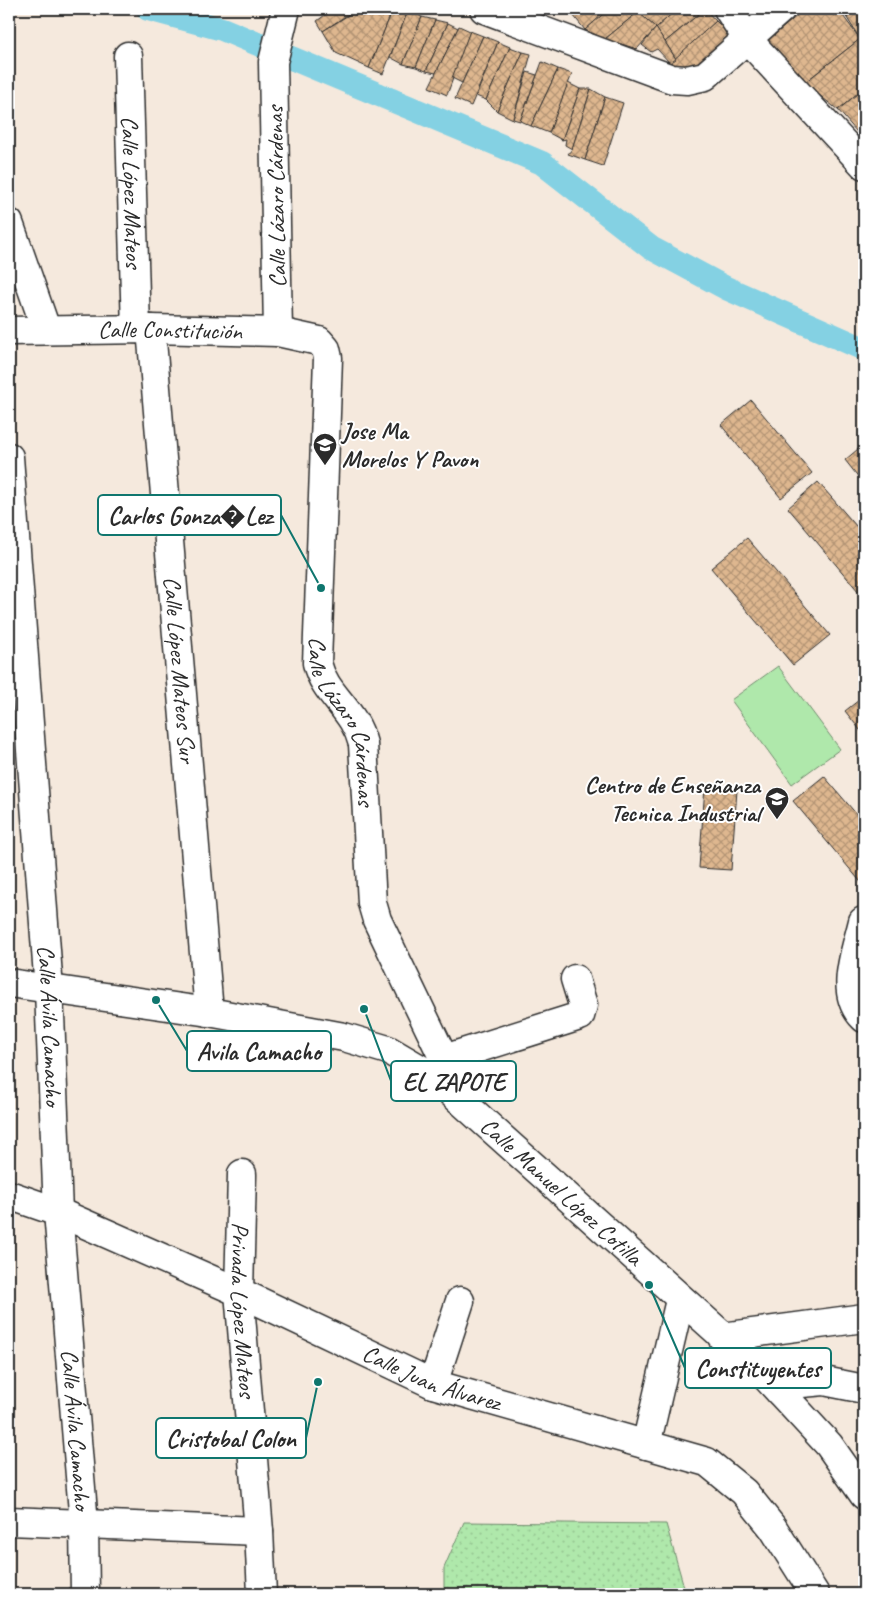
<svg xmlns="http://www.w3.org/2000/svg" width="873" height="1603" viewBox="0 0 873 1603" font-family="Caveat,sans-serif">
	<defs>
		<pattern id="grass-dots" width="8" height="8" patternUnits="userSpaceOnUse" patternTransform="scale(1.25)"><rect width="8" height="8" fill="#afe8ab"/><path d="M2 2h.1M6 6h.1" fill="none" stroke="#97c793" stroke-width="1.8" stroke-linecap="round"/></pattern>
		<pattern id="building-cross-hatch" width="8" height="8" patternUnits="userSpaceOnUse" patternTransform="scale(1.25)"><rect width="8" height="8" fill="#deb78f"/><path d="M0 0l8 8M0 8l8-8" fill="none" stroke="#b49575"/></pattern>
	</defs>
	<rect width="100%" height="100%" fill="#f5e9dd"/>
	<filter id="ink" filterUnits="userSpaceOnUse"><feTurbulence type="fractalNoise" baseFrequency=".02" numOctaves="2"/><feDisplacementMap in="SourceGraphic" scale="10" xChannelSelector="R" yChannelSelector="G"/><feConvolveMatrix kernelMatrix="1 2 1 2 8 2 1 2 1" color-interpolation-filters="sRGB"/></filter>
	<g filter="url(#ink)">
		<!-- grass -->
		<path fill="url(#grass-dots)" stroke="#6d8a6b" d="M464 1522 666 1524 686 1594H444V1568Z"/>
		<!-- garden -->
		<path fill="#afe8ab" stroke="#6d8a6b" d="M778 666 840 749 792 784 731 700Z"/>
		<g fill="none" stroke-linecap="round" stroke-linejoin="round">
			<!-- canal -->
			<path stroke="#84d1e3" stroke-width="24" d="M148 9 222 29 542 163 651 248 726 288 864 349"/>
		</g>
		<!-- building -->
		<g fill="url(#building-cross-hatch)" stroke="#2b2b2b">
			<path d="M333 9H356L323 31 317 21Z"/>
			<path d="M358 9H393L369 68 336 53 323 31Z"/>
			<path d="M393 9 408 11 383 74 369 68Z"/>
			<path d="M566 9H580L573 15Z"/>
			<path d="M580 9H609L585 30 573 15Z"/>
			<path d="M609 9H635L638 12 605 39 585 30Z"/>
			<path d="M641 9H677L656 28 638 12Z"/>
			<path d="M677 9H705L665 42 656 28Z"/>
			<path d="M705 9 716 21 676 59 665 42Z"/>
			<path d="M805 9H838L860 39 804 83 766 42Z"/>
			<path d="M838 9H857L847 18Z"/>
			<path d="M857 9H864V35L860 39 847 18Z"/>
			<path d="M408 11 422 17 403 64 390 57Z"/>
			<path d="M638 12 656 28 637 49 605 39Z"/>
			<path d="M422 17 435 20 416 67 403 64Z"/>
			<path d="M435 20 448 23 426 71 416 67Z"/>
			<path d="M716 21 735 39 700 73 680 74 670 63Z"/>
			<path d="M448 23 458 28 436 73 426 71Z"/>
			<path d="M459 26 470 31 447 95 429 87Z"/>
			<path d="M656 28 676 59 670 63 657 49 651 52 642 45Z"/>
			<path d="M470 31 483 36 462 83 452 78Z"/>
			<path d="M864 35V46L860 39Z"/>
			<path d="M483 36 498 42 471 106 455 99Z"/>
			<path d="M860 39 864 44V88L838 110 804 83Z"/>
			<path d="M498 42 510 47 486 100 476 96Z"/>
			<path d="M510 47 523 52 497 111 486 100Z"/>
			<path d="M523 52 531 54 513 119 497 111Z"/>
			<path d="M542 62 558 69 531 126 520 121Z"/>
			<path d="M558 69 572 74 549 133 531 126Z"/>
			<path d="M527 72 537 75 520 121 513 119Z"/>
			<path d="M568 83 580 89 562 140 549 133Z"/>
			<path d="M864 88V138L863 139 838 110Z"/>
			<path d="M580 89H591L572 149 565 145 566 139 562 140Z"/>
			<path d="M591 89 605 97 585 160 568 154 572 149Z"/>
			<path d="M605 97 623 103 603 166 585 160Z"/>
			<path d="M751 400 812 473 781 498 721 425Z"/>
			<path d="M864 444V484L845 460Z"/>
			<path d="M818 482 864 535V598L788 508Z"/>
			<path d="M747 538 830 635 793 665 711 568Z"/>
			<path d="M864 696V735L845 711Z"/>
			<path d="M824 776 864 823V886L793 801Z"/>
			<path d="M705 787 737 790 731 870 699 868Z"/>
		</g>
		<g fill="none" stroke-linecap="round" stroke-linejoin="round">
			<defs>
				<g id="minor">
					<path d="M484 9 672 79 687 80 705 76 781 9"/>
					<path d="M728 9 748 40 864 165"/>
					<path id="s1" d="M128 56 136 329"/>
					<path d="M9 223 46 329"/>
					<path id="s2" d="M151 329 209 1012"/>
					<path id="s3" d="M9 331 151 329 278 332 319 341 326 349 328 358 317 663C325 696 354 708 363 744L372 903 377 920 444 1059 434 1077"/>
					<path d="M278 332 273 62 286 9"/>
					<path id="s4" d="M9 457 49 990 58 1212 84 1524 85 1594"/>
					<path d="M863 921C856 952 838 993 864 1018"/>
					<path id="s5" d="M9 983 209 1012 344 1037 388 1050 434 1077 754 1364 829 1445 864 1495"/>
					<path d="M444 1059 580 1016 583 1005 575 979"/>
					<path id="s6" d="M242 1174 239 1292 259 1531 262 1594"/>
					<path id="s7" d="M9 1195 58 1212 239 1292 433 1384 707 1462 744 1492 773 1528 815 1594"/>
					<path d="M722 1337 864 1318"/>
					<path d="M433 1384 460 1301"/>
					<path d="M780 1392 802 1383 824 1381 864 1389"/>
					<path d="M646 1445 680 1300"/>
					<path d="M9 1521 259 1531"/>
				</g>
			</defs>
			<!-- minor casing -->
			<use href="#minor" stroke="#2b2b2b" stroke-width="31"/>
			<!-- minor -->
			<use href="#minor" stroke="#fff" stroke-width="28"/>
		</g>
	</g>
	<!-- icons -->
	<defs>
		<symbol id="school-pin" viewBox="-11 -11 22 30"><path d="M0 17L-7.5 6A9.5 9.5 0 1 1 7.5 6Z" fill="#2b2b2b" stroke="#fff"/><path d="M0-5L7-2L0 1L-7-2ZM-4 1L0 2.5L4 1V4Q0 6-4 4Z" fill="#fff"/></symbol>
		<symbol id="university-pin" viewBox="-11 -11 22 30"><path d="M0 17L-7.5 6A9.5 9.5 0 1 1 7.5 6Z" fill="#2b2b2b" stroke="#fff"/><path d="M0-5L7-2L0 1L-7-2ZM-4 1L0 2.5L4 1V4Q0 6-4 4Z" fill="#fff"/></symbol>
	</defs>
	<g fill-rule="evenodd">
		<use href="#school-pin" x="311" y="431" width="28" height="38"/>
		<use href="#university-pin" x="763" y="785" width="28" height="38"/>
	</g>
	<g text-anchor="middle" stroke-width="4" stroke-linejoin="round" paint-order="stroke">
		<!-- street labels -->
		<g font-size="24" fill="#2b2b2b" stroke="#fff">
			<text dy="8" stroke="none"><textPath href="#s1" startOffset="136">Calle López Mateos</textPath></text>
			<text transform="translate(276 197) rotate(-91)" y="8">Calle Lázaro Cárdenas</text>
			<text dy="8" stroke="none"><textPath href="#s3" startOffset="161">Calle Constitución</textPath></text>
			<text dy="8" stroke="none"><textPath href="#s2" startOffset="342">Calle López Mateos Sur</textPath></text>
			<text dy="8" stroke="none"><textPath href="#s3" startOffset="701">Calle Lázaro Cárdenas</textPath></text>
			<text dy="8" stroke="none"><textPath href="#s4" startOffset="570">Calle Ávila Camacho</textPath></text>
			<text dy="8" stroke="none"><textPath href="#s5" startOffset="610">Calle Manuel López Cotilla</textPath></text>
			<text dy="8" stroke="none"><textPath href="#s6" startOffset="136">Privada López Mateos</textPath></text>
			<text dy="8" stroke="none"><textPath href="#s7" startOffset="461">Calle Juan Álvarez</textPath></text>
			<text dy="8" stroke="none"><textPath href="#s4" startOffset="975">Calle Ávila Camacho</textPath></text>
		</g>
		<!-- poi labels -->
		<g font-size="24" font-weight="bold" fill="#2b2b2b" stroke="#fff" text-anchor="start">
			<text x="342" y="439">Jose Ma<tspan x="342" dy="28">Morelos Y Pavon</tspan></text>
			<text x="760" y="793" text-anchor="end">Centro de Enseñanza<tspan x="760" dy="28">Tecnica Industrial</tspan></text>
		</g>
	</g>
	<!-- callouts -->
	<path fill="none" stroke="#0f766e" stroke-width="2" d="M321 588L281 515M156 1000L187 1051M364 1009L391 1081M649 1285L685 1368M318 1382L306 1438"/>
	<g fill="#0f766e" stroke="#fff" stroke-width="2">
		<circle cx="321" cy="588" r="5"/>
		<circle cx="156" cy="1000" r="5"/>
		<circle cx="364" cy="1009" r="5"/>
		<circle cx="649" cy="1285" r="5"/>
		<circle cx="318" cy="1382" r="5"/>
	</g>
	<g fill="#fff" stroke="#0f766e" stroke-width="2">
		<rect x="98" y="495" width="183" height="40" rx="5"/>
		<rect x="187" y="1031" width="144" height="40" rx="5"/>
		<rect x="391" y="1061" width="125" height="40" rx="5"/>
		<rect x="685" y="1348" width="146" height="40" rx="5"/>
		<rect x="156" y="1418" width="150" height="40" rx="5"/>
	</g>
	<g font-size="25" text-anchor="middle" font-weight="bold" fill="#2b2b2b">
		<text x="190" y="524">Carlos Gonza�Lez</text>
		<text x="259" y="1060">Avila Camacho</text>
		<text x="454" y="1090">EL ZAPOTE</text>
		<text x="758" y="1377">Constituyentes</text>
		<text x="231" y="1447">Cristobal Colon</text>
	</g>
	<!-- margin -->
	<rect width="873" height="1603" fill="none" stroke="#fff" stroke-width="30"/>
	<rect x="15" y="15" width="843" height="1573" fill="none" stroke="#2b2b2b" stroke-width="2" filter="url(#ink)"/>
</svg>
